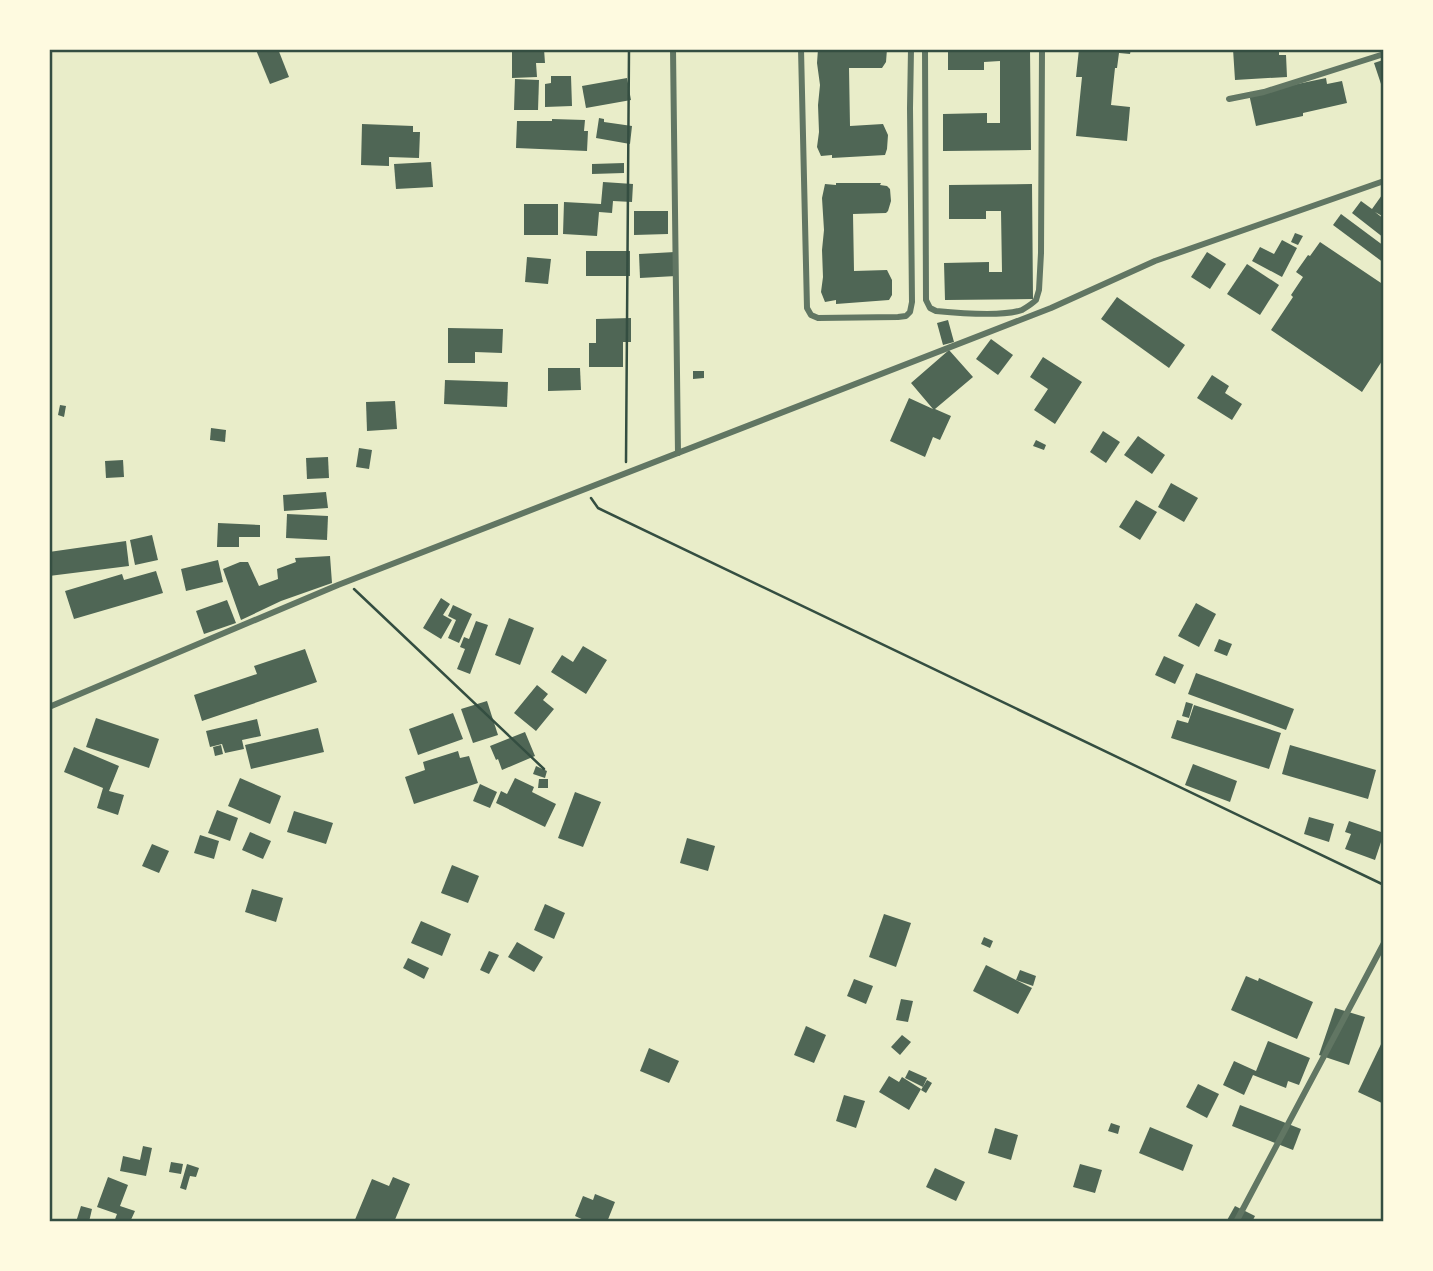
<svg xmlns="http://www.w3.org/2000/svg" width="1433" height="1271" viewBox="0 0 1433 1271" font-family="'DM Sans',sans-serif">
	<rect width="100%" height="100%" fill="#e9edc9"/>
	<!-- building -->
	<g fill="#4f6655">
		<path d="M258 49H278L289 77 270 84 256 50Z"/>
		<path d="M544 49 545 63H536L537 77 512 78V50Z"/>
		<path d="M818 49H887L886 62 882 68H849L850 126 883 124 888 135 887 149 885 155 832 158V155L821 156 817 147 819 132 818 105 820 85 817 63Z"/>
		<path d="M948 49H1030L1031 150 943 151V114L987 113V123H1000V61L984 62V70H948Z"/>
		<path d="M1079 49H1131L1130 54 1119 53 1117 68H1115L1111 105 1130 107 1127 141 1076 136 1082 77H1076Z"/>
		<path d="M1233 49H1279V55H1286L1287 77 1235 80Z"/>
		<path d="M1383 60 1384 83 1381 84 1374 63Z"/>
		<path d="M551 76H571L572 106 545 107V84L551 83Z"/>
		<path d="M627 78 631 100 586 108 582 86Z"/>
		<path d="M1326 78 1327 84 1342 81 1347 103 1303 113V116L1256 126 1249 94Z"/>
		<path d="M515 79 539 80 538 110H514Z"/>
		<path d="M599 118 604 119V122L632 126 630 144 596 138Z"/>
		<path d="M552 119 585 120 584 131H588L587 151 516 148 517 121H552Z"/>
		<path d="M362 124 413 126V132H420L419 158 389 157V166L361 165Z"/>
		<path d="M431 162 433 187 396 189 394 164Z"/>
		<path d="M624 163V173L592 174V164Z"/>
		<path d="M603 182 633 184 632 202 613 201 612 213 599 212 597 236 563 234 564 202 601 204Z"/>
		<path d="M836 183H881L880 185 887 186 890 189 891 201 888 211 886 213 853 214 854 271 887 270 892 280V295L889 300 836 304V300L825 302 821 292 823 277 822 250 824 230 822 198 825 184 836 185Z"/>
		<path d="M1032 184 1033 299 945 300 944 263 989 262V272H1002L1001 211H986V219H949V185Z"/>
		<path d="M1382 195 1384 196V217L1375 212 1384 219V238L1352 213 1361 201 1372 209Z"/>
		<rect x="524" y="204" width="34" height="31"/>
		<path d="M634 211H668V234L634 235Z"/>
		<path d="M1341 214 1384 246V263L1333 225Z"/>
		<path d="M1295 233 1303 236 1298 245 1291 242Z"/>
		<path d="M1282 240 1297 248 1282 277 1252 261 1260 247 1274 254Z"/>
		<path d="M1320 242 1384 285V362L1382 361 1362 392 1271 330 1293 297 1291 295 1303 277 1296 272 1308 255 1310 256Z"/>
		<rect x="586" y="251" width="44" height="25"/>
		<path d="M675 252 676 276 640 278 639 254Z"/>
		<path d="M1207 252 1226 264 1210 289 1191 277Z"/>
		<path d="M527 257 551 259 548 284 525 282Z"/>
		<path d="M1247 264 1279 285 1260 315 1227 294Z"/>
		<path d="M1117 297 1185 345 1169 368 1101 319Z"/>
		<path d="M631 318V342H623V367H589V343H596V319Z"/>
		<path d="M948 320 954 342 943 345 937 323Z"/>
		<path d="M448 328 503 329 502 353 475 352V363H448Z"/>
		<path d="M991 339 1013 355 998 375 976 359Z"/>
		<path d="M949 350 973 377 935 409 951 416 940 440 933 437 925 457 890 441 909 398 933 409 911 383Z"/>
		<path d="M1043 357 1082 382 1055 424 1034 410 1048 389 1030 377Z"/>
		<path d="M548 368H580L581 390 548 391Z"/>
		<path d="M693 371H704V378L693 379Z"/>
		<path d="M1212 375 1229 386 1225 393 1242 404 1232 420 1197 398Z"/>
		<path d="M445 380 508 382 507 407 444 404Z"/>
		<path d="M395 401 397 429 367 431 366 402Z"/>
		<path d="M60 405 66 406 64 417 58 415Z"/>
		<path d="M211 428 226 430 225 442 210 440Z"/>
		<path d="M1103 431 1120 442 1106 463 1090 452Z"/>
		<path d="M1138 436 1165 455 1152 474 1124 455Z"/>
		<path d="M1036 440 1046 445 1044 450 1033 446Z"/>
		<path d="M359 448 372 450 369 469 356 467Z"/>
		<path d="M328 457 329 478 307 479 306 458Z"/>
		<path d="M123 460 124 477 106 478 105 461Z"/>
		<path d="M1171 483 1198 498 1184 522 1158 507Z"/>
		<path d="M326 492 328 508 284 511 283 495Z"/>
		<path d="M1136 500 1157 512 1140 540 1119 527Z"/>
		<path d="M287 514 328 516 327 540 286 538Z"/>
		<path d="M218 523 260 525V537H239V547H217Z"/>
		<path d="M152 535 158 560 135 565 130 540Z"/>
		<path d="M126 541 129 566 49 576V552Z"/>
		<path d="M330 556 332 583 281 601 241 620 223 569 240 562H248L259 586 278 579 277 569 296 562 295 558Z"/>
		<path d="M218 560 223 582 186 591 181 569Z"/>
		<path d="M156 571 163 593 74 619 65 591 122 574 124 580Z"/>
		<path d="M441 598 450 604 443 615 452 620 441 639 423 628Z"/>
		<path d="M227 600 236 623 204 634 196 611Z"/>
		<path d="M1196 603 1216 614 1199 647 1178 636Z"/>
		<path d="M453 605 472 614 459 643 448 638 456 620 448 616Z"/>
		<path d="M509 618 534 628 520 665 495 655Z"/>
		<path d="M476 621 488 625 470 674 457 669 465 649 460 647 464 637 469 639Z"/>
		<path d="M1219 639 1232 644 1227 656 1214 651Z"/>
		<path d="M583 646 607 660 586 694 551 672 562 655 573 662Z"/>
		<path d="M305 649 317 682 202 721 194 695 257 674 254 666Z"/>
		<path d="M1164 656 1184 665 1175 684 1155 675Z"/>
		<path d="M1196 673 1294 709 1286 730 1188 694Z"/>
		<path d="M537 685 548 694 543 700 554 709 536 731 514 713Z"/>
		<path d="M487 701 498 735 473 743 461 709Z"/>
		<path d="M1186 702 1193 704 1189 718 1182 716Z"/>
		<path d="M1194 705 1281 733 1269 769 1171 738 1177 720 1188 723Z"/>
		<path d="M453 713 463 739 418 755 409 729Z"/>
		<path d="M96 718 159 739 149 768 86 747Z"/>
		<path d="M257 719 261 736 242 740 244 749 225 753 222 744 210 747 206 731Z"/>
		<path d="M318 728 324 752 251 769 245 745Z"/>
		<path d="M525 732 535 756 502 770 498 759 496 760 490 746Z"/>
		<path d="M221 745 223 754 215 756 213 747Z"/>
		<path d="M1290 745 1376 770 1368 799 1282 774Z"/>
		<path d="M74 747 119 766 109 791 124 795 118 815 97 808 103 788 64 772Z"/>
		<path d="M458 751 460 758 469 756 478 783 414 804 405 777 425 770 423 762Z"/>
		<path d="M1193 764 1237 781 1230 802 1185 785Z"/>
		<path d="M536 766 547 771 545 778 533 774Z"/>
		<path d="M240 778 281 796 270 824 228 806Z"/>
		<path d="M515 778 534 787 532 792 556 804 545 827 496 803 501 791 507 794Z"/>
		<path d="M539 779H548V788H538Z"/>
		<path d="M480 784 497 792 490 808 473 801Z"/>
		<path d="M575 792 601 802 583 847 558 838Z"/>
		<path d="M217 810 238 818 230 841 208 833Z"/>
		<path d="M294 811 333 823 326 844 287 832Z"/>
		<path d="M1309 817 1334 824 1329 842 1304 834Z"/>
		<path d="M1349 821 1384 833 1375 860 1345 849 1351 834 1345 832Z"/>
		<path d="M250 832 271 841 263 859 242 850Z"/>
		<path d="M200 835 219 841 214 859 194 853Z"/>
		<path d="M687 838 715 846 708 871 680 863Z"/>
		<path d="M152 844 169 851 159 873 142 866Z"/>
		<path d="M452 865 479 876 468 903 441 893Z"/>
		<path d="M252 889 283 898 276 922 245 912Z"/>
		<path d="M545 904 565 913 554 939 534 930Z"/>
		<path d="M884 914 911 923 896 967 869 957Z"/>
		<path d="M421 921 451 934 442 956 411 943Z"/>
		<path d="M984 937 993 941 990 948 981 944Z"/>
		<path d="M517 942 543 957 534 972 508 957Z"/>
		<path d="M489 951 499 955 489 974 480 970Z"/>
		<path d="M408 958 429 968 424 979 403 968Z"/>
		<path d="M986 965 1032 988 1018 1014 973 991Z"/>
		<path d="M1020 970 1036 976 1033 986 1016 980Z"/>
		<path d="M1246 976 1258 981 1259 978 1313 1002 1297 1039 1231 1010Z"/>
		<path d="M854 979 873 986 866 1004 847 996Z"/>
		<path d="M901 999 913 1001 908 1022 896 1020Z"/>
		<path d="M1335 1008 1365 1017 1349 1065 1319 1055Z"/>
		<path d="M806 1026 826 1035 814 1063 794 1055Z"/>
		<path d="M902 1035 911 1042 900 1055 891 1047Z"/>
		<path d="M1384 1038V1104L1358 1092Z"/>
		<path d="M1268 1041 1310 1058 1299 1085 1288 1081 1286 1088 1253 1075 1244 1095 1223 1085 1234 1061 1256 1071Z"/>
		<path d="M649 1048 679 1061 669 1083 640 1071Z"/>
		<path d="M909 1070 927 1078 923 1087 905 1078Z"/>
		<path d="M889 1076 899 1082 902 1077 921 1089 909 1110 879 1092Z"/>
		<path d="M927 1080 932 1083 926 1093 921 1090Z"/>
		<path d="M1198 1084 1219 1094 1207 1118 1186 1107Z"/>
		<path d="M844 1095 865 1101 856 1128 836 1121Z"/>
		<path d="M1240 1105 1301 1129 1293 1150 1232 1126Z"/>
		<path d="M1111 1123 1120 1126 1118 1134 1108 1131Z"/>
		<path d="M1150 1127 1193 1145 1183 1171 1139 1153Z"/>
		<path d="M995 1128 1018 1135 1011 1160 988 1153Z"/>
		<path d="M143 1146 152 1148 146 1176 120 1171 123 1156 140 1160Z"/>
		<path d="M171 1162 183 1164 181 1174 169 1172Z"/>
		<path d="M187 1164 199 1168 196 1177 190 1176 186 1190 180 1188Z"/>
		<path d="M1080 1164 1102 1170 1095 1193 1073 1187Z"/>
		<path d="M935 1168 965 1182 956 1201 926 1187Z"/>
		<path d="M108 1177 128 1185 120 1206 135 1211 130 1222H114L117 1214 97 1207Z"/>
		<path d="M393 1177 410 1184 394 1222H354L372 1179 389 1186Z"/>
		<path d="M595 1194 615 1202 607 1222H588L575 1216 583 1196 593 1200Z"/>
		<path d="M81 1206 92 1209 89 1222H76Z"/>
		<path d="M1235 1206 1255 1216 1252 1222H1226Z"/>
	</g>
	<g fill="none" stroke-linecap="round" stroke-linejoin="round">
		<!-- path -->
		<g stroke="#344e41" stroke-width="2.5">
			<path d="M626 462 629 49"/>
			<path d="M591 498 598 508 1384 885"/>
			<path d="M354 589 544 769"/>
		</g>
		<!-- minor -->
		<g stroke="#617663" stroke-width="6">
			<path d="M673 49 678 453"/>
			<path d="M801 49 807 308 811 315 818 318 898 317 906 316 910 312 912 302 910 108 911 49"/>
			<path d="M925 49 926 300 930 308 936 311C957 313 1002 317 1022 310 1027 307 1032 304 1036 300L1039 290 1041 253 1042 49"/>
			<path d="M1229 99 1264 92 1384 54"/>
			<path d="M49 707 338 585 1051 308 1155 261 1384 181"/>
			<path d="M1236 1222 1384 943"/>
		</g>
	</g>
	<!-- border -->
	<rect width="1433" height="1271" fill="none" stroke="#fefae0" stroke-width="102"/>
	<rect x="51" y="51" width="1331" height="1169" fill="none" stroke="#344e41" stroke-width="2.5"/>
</svg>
